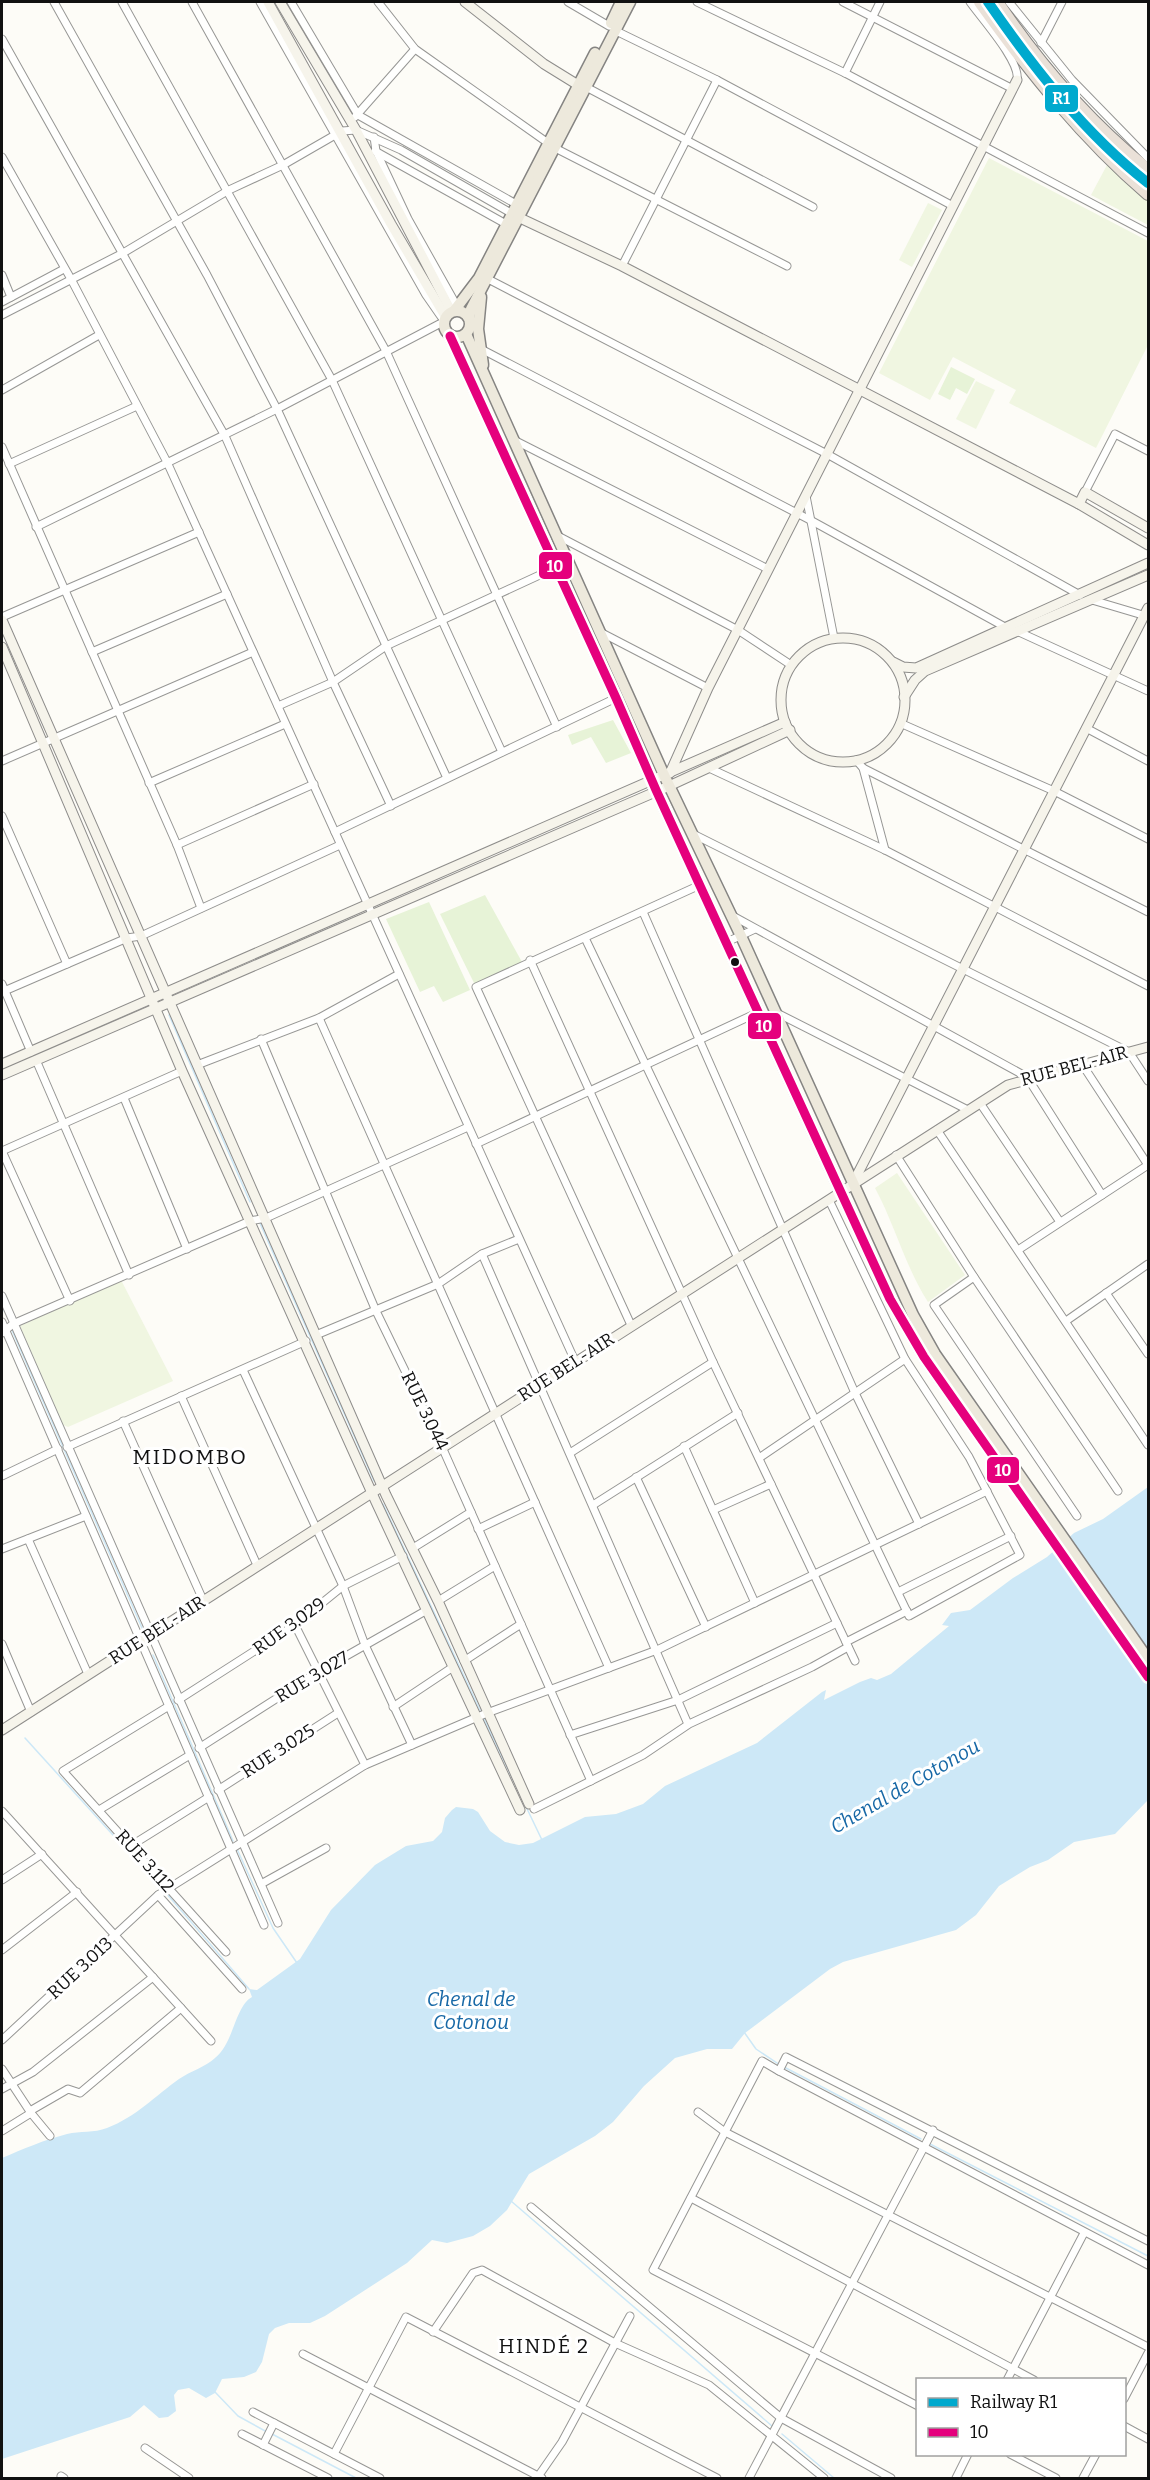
<svg xmlns="http://www.w3.org/2000/svg" width="1150" height="2480" viewBox="0 0 1150 2480" font-family="Bitter,serif">
	<rect width="100%" height="100%" fill="#fdfcf7"/>
	<!-- green -->
	<g fill="#e7f3d7">
		<path d="M951 367 975 379 967 394 956 388 950 400 938 394Z"/>
		<path d="M613 720 631 753 606 763 591 737 572 745 568 735Z"/>
		<path d="M485 895 522 962 476 987 440 914Z"/>
		<path d="M429 902 470 990 443 1002 434 986 420 992 386 919Z"/>
	</g>
	<!-- pitch -->
	<g fill="#f0f6e1">
		<path d="M989 158 1148 241V345L1096 448 1009 403 1016 390 953 357 930 400 879 373Z"/>
		<path d="M1107 165 1148 199V225L1091 195Z"/>
		<path d="M928 203 942 210 912 267 899 260Z"/>
		<path d="M976 381 995 390 976 429 956 419Z"/>
		<path d="M897 1173 965 1275 928 1302C905 1266 895 1225 875 1188Z"/>
		<path d="M121 1280 173 1381 68 1427 63 1425 20 1326Z"/>
	</g>
	<!-- water -->
	<path fill="#cde8f7" d="M1148 1487V1800L1115 1834 1074 1842 1048 1860 1030 1867 999 1886 976 1915 956 1930 843 1962 830 1969 745 2033 732 2049H707L675 2058 644 2086 613 2122 595 2136 529 2174 507 2210 490 2226 473 2236 447 2243 432 2240 407 2263 325 2316 310 2323H289L275 2328 269 2334 262 2362 256 2372 244 2377 222 2379 215 2393 206 2398 189 2388 178 2390 174 2395 176 2411 168 2417 159 2418 144 2405 130 2417 2 2459V2158C23 2149 44 2140 67 2134 80 2131 94 2133 107 2128 136 2117 155 2096 179 2079 191 2071 205 2067 215 2058 234 2043 235 2006 252 1997L249 1989 257 1990 300 1959 331 1910 375 1865 406 1846 433 1841 442 1832 445 1818 452 1810 456 1807 473 1809 478 1812 490 1831 505 1842 519 1845 533 1843 585 1817 616 1814 643 1804 665 1786 757 1743 822 1692 826 1690 824 1700 860 1682 871 1678 877 1680 891 1674 949 1626 942 1625 951 1613 970 1610 1013 1578 1047 1557 1074 1533 1103 1519Z"/>
	<g fill="none" stroke-linecap="round" stroke-linejoin="round">
		<!-- stream -->
		<g stroke="#cde8f7" stroke-width="1.5">
			<path d="M169 1015 250 1202"/>
			<path d="M259 1221 374 1481"/>
			<path d="M2 1307 3 1311"/>
			<path d="M11 1328 142 1628"/>
			<path d="M383 1504 480 1710"/>
			<path d="M153 1655 233 1841"/>
			<path d="M484 1719 542 1840"/>
			<path d="M25 1738 162 1889"/>
			<path d="M237 1849 273 1928 297 1963"/>
			<path d="M166 1893 249 1989"/>
			<path d="M744 2032 756 2049 780 2065"/>
			<path d="M784 2067 921 2139"/>
			<path d="M930 2144 1148 2256"/>
			<path d="M511 2201 772 2426"/>
			<path d="M215 2392 238 2416 267 2432"/>
			<path d="M272 2434 356 2478"/>
			<path d="M782 2434 834 2478"/>
		</g>
		<defs>
			<g id="street">
				<path d="M54 2 207 275 277 409 447 778"/>
				<path d="M122 2 332 380 502 752"/>
				<path d="M192 2 386 351 557 727"/>
				<path d="M260 2 426 295 442 318"/>
				<path d="M291 2 358 115 516 204"/>
				<path d="M378 2 415 49 548 143"/>
				<path d="M568 2 609 26"/>
				<path d="M697 2 845 73 1148 233"/>
				<path d="M843 2 1013 89"/>
				<path d="M970 2C982 19 1021 62 1017 80"/>
				<path d="M1009 2 1072 80 1148 158"/>
				<path d="M614 30 717 80 953 206"/>
				<path d="M2 39 225 436 333 682 391 806"/>
				<path d="M1041 43 1062 2"/>
				<path d="M845 73 880 2"/>
				<path d="M586 87 813 207"/>
				<path d="M355 117 415 49"/>
				<path d="M374 137 376 151 408 219 458 308"/>
				<path d="M555 148 787 266"/>
				<path d="M375 151 506 224"/>
				<path d="M2 157 71 279 167 462 575 1361"/>
				<path d="M622 266 717 80"/>
				<path d="M2 275 11 297"/>
				<path d="M488 279 827 454 1080 595"/>
				<path d="M2 302 64 269"/>
				<path d="M2 315 123 253 229 190 283 165 342 131 356 130 401 150 511 213"/>
				<path d="M481 349 812 521 1005 627"/>
				<path d="M2 390 99 335"/>
				<path d="M514 440 768 569"/>
				<path d="M2 447 177 845 201 908"/>
				<path d="M9 464 137 406"/>
				<path d="M1085 492 1115 434 1148 451"/>
				<path d="M806 496 834 638"/>
				<path d="M36 527 277 409 443 322"/>
				<path d="M558 536 738 630 791 665"/>
				<path d="M1092 600 1146 616"/>
				<path d="M2 617 199 532"/>
				<path d="M1019 632 1148 691"/>
				<path d="M602 633 708 688"/>
				<path d="M92 652 227 594"/>
				<path d="M278 706 333 682 386 646 557 567"/>
				<path d="M900 723 1054 791 1148 839"/>
				<path d="M1086 728 1148 761"/>
				<path d="M856 760 863 768 885 850"/>
				<path d="M2 761 253 652"/>
				<path d="M709 768 885 850 1148 986"/>
				<path d="M863 768 1148 912"/>
				<path d="M149 783 285 724"/>
				<path d="M2 816 67 964"/>
				<path d="M335 832 616 698"/>
				<path d="M693 834 1129 1052 1148 1081"/>
				<path d="M177 845 314 784"/>
				<path d="M643 912 855 1393 919 1524"/>
				<path d="M731 915 1027 1077 1102 1195"/>
				<path d="M585 938 909 1616 1020 1555 969 1457 905 1359 829 1200"/>
				<path d="M727 942 755 929"/>
				<path d="M530 960 713 1362 855 1661"/>
				<path d="M2 984 31 1052"/>
				<path d="M2 992 127 938 141 936 340 845"/>
				<path d="M775 1012 968 1110"/>
				<path d="M319 1018 609 1668"/>
				<path d="M261 1039 376 1311 442 1447 591 1781"/>
				<path d="M36 1060 129 1275"/>
				<path d="M1082 1064 1148 1165"/>
				<path d="M197 1065 319 1018 399 974"/>
				<path d="M124 1098 187 1249"/>
				<path d="M980 1103 1060 1222"/>
				<path d="M937 1130 1148 1445"/>
				<path d="M476 1144 759 1012"/>
				<path d="M2 1151 182 1071"/>
				<path d="M2 1151 70 1301"/>
				<path d="M896 1155 974 1277 1118 1491"/>
				<path d="M1018 1250 1148 1165"/>
				<path d="M482 1254 688 1724"/>
				<path d="M974 1277 934 1305 1077 1516"/>
				<path d="M1106 1293 1148 1354"/>
				<path d="M2 1296 278 1923"/>
				<path d="M1066 1321 1148 1264"/>
				<path d="M2 1322 264 1925"/>
				<path d="M631 1325 476 987 700 885"/>
				<path d="M2 1333 13 1324 250 1221 266 1218 468 1127"/>
				<path d="M316 1335 438 1284 482 1254 519 1239"/>
				<path d="M243 1370 343 1586 365 1645 412 1745"/>
				<path d="M181 1396 257 1565"/>
				<path d="M123 1421 203 1600"/>
				<path d="M684 1446 755 1603"/>
				<path d="M67 1447 306 1341"/>
				<path d="M570 1453 713 1362"/>
				<path d="M759 1458 905 1359"/>
				<path d="M2 1476 58 1449"/>
				<path d="M636 1477 706 1627"/>
				<path d="M593 1505 738 1413"/>
				<path d="M713 1510 771 1484"/>
				<path d="M478 1529 535 1502"/>
				<path d="M28 1539 88 1674"/>
				<path d="M413 1548 471 1512"/>
				<path d="M2 1549 86 1516"/>
				<path d="M898 1592 1011 1536"/>
				<path d="M438 1601 495 1566"/>
				<path d="M295 1625 365 1765"/>
				<path d="M846 1642 907 1611"/>
				<path d="M2 1644 31 1712"/>
				<path d="M464 1661 521 1624"/>
				<path d="M178 1700 295 1625 343 1586 403 1556"/>
				<path d="M169 1706 63 1771 226 1952"/>
				<path d="M393 1707 453 1667"/>
				<path d="M570 1735 678 1700 837 1623"/>
				<path d="M199 1748 318 1672 427 1610"/>
				<path d="M218 1790 338 1713"/>
				<path d="M534 1809 643 1755 689 1724 812 1667 848 1647"/>
				<path d="M99 1810 190 1755"/>
				<path d="M2 1811 211 2041"/>
				<path d="M132 1845 209 1797"/>
				<path d="M2 1880 42 1854"/>
				<path d="M261 1884 326 1848"/>
				<path d="M158 1895 242 1989"/>
				<path d="M2 1950 77 1892"/>
				<path d="M2 2040 158 1895 365 1765 487 1713 657 1650 987 1491"/>
				<path d="M2 2069 31 2113 50 2136"/>
				<path d="M779 2071 762 2061 653 2270 918 2406"/>
				<path d="M2 2089 33 2072 153 1977"/>
				<path d="M30 2111 68 2089 80 2093 181 2008"/>
				<path d="M698 2112 725 2132 1148 2347"/>
				<path d="M2 2131 31 2113"/>
				<path d="M691 2198 1034 2380"/>
				<path d="M531 2207 781 2418 891 2478"/>
				<path d="M1148 2241 786 2057 779 2071 1148 2265"/>
				<path d="M433 2332 473 2273 482 2270 615 2343 709 2385 824 2478"/>
				<path d="M303 2354 542 2478"/>
				<path d="M1007 2380 1084 2233"/>
				<path d="M1124 2399 1148 2353"/>
				<path d="M253 2412 380 2478"/>
				<path d="M1124 2426 1148 2439"/>
				<path d="M242 2434 328 2478"/>
				<path d="M263 2445 274 2423"/>
				<path d="M145 2448 189 2478"/>
				<path d="M334 2454 406 2317 717 2478"/>
				<path d="M1010 2454 1056 2478"/>
				<path d="M61 2476 64 2478"/>
				<path d="M537 2478 562 2442 630 2316"/>
				<path d="M749 2478 933 2130"/>
				<path d="M956 2478 968 2454"/>
				<path d="M1083 2478 1096 2454"/>
			</g>
			<g id="secondary">
				<path d="M268 2 391 224 445 316"/>
				<path d="M280 2 356 130 451 311"/>
				<path d="M465 2 544 64 578 85"/>
				<path d="M520 218 622 266 1079 504 1148 545"/>
				<path d="M1079 504 1085 492 1148 528"/>
				<path d="M2 620 386 1495 438 1601 529 1804"/>
				<circle cx="843" cy="700" r="62"/>
				<path d="M2 647 182 1071 376 1502 520 1810"/>
				<path d="M893 662 903 667 916 668 1148 563"/>
				<path d="M904 697 915 680 925 671 1148 575"/>
				<path d="M670 773 708 688 1017 80"/>
				<path d="M2 1064 785 722"/>
				<path d="M2 1075 669 786 790 730"/>
				<path d="M854 1181 1148 608"/>
				<path d="M2 1730 1008 1085 1148 1047"/>
			</g>
			<g id="primary">
				<path d="M611 23 621 2"/>
				<path d="M481 297 478 329 483 365"/>
				<circle cx="457" cy="324" r="13"/>
				<path d="M454 311 479 278 595 53"/>
				<path d="M469 318 471 309 630 2"/>
				<path d="M466 334 664 775 741 936 913 1315 935 1354 1148 1659"/>
				<path d="M450 336 616 698 656 790 890 1299 924 1357 1148 1677"/>
			</g>
			<g id="highway">
				<path d="M980 2C1030 72 1083 138 1148 194"/>
				<path d="M997 2C1038 63 1090 123 1148 170"/>
			</g>
		</defs>
		<!-- street casing -->
		<use href="#street" stroke="#979795" stroke-width="9"/>
		<!-- secondary casing -->
		<use href="#secondary" stroke="#8e8d8b" stroke-width="11"/>
		<!-- primary casing -->
		<use href="#primary" stroke="#858482" stroke-width="13"/>
		<!-- highway casing -->
		<use href="#highway" stroke="#858482" stroke-width="14"/>
		<!-- street -->
		<use href="#street" stroke="#fffffe" stroke-width="7"/>
		<!-- secondary -->
		<use href="#secondary" stroke="#f6f4eb" stroke-width="9"/>
		<!-- primary -->
		<use href="#primary" stroke="#ede9dc" stroke-width="10"/>
		<!-- highway -->
		<use href="#highway" stroke="#eae1d8" stroke-width="12"/>
		<defs>
			<path id="bus-1" d="M450 336 616 698 656 790 890 1299 924 1357 1148 1677"/>
		</defs>
		<!-- bus-1 casing -->
		<use href="#bus-1" stroke="#fff" stroke-width="14"/>
		<!-- bus-1 -->
		<use href="#bus-1" stroke="#e5007d" stroke-width="9"/>
		<defs>
			<path id="rail-1" d="M988 2C1033 67 1085 134 1148 183"/>
		</defs>
		<!-- rail-1 casing -->
		<use href="#rail-1" stroke="#fff" stroke-width="15"/>
		<!-- rail-1 -->
		<use href="#rail-1" stroke="#00a9ce" stroke-width="10"/>
	</g>
	<!-- markers -->
	<circle fill="#111" stroke="#fff" stroke-width="2" cx="735" cy="962" r="5"/>
	<g text-anchor="middle" stroke-width="6" stroke-linejoin="round" paint-order="stroke">
		<!-- street labels -->
		<g font-size="18" fill="#111" stroke="#fff">
			<text transform="translate(1074 1066) rotate(-15)" y="6">RUE BEL-AIR</text>
			<text transform="translate(566 1367) rotate(-33)" y="6">RUE BEL-AIR</text>
			<text transform="translate(425 1411) rotate(64)" y="6">RUE 3.044</text>
			<text transform="translate(289 1626) rotate(-36)" y="6">RUE 3.029</text>
			<text transform="translate(157 1630) rotate(-33)" y="6">RUE BEL-AIR</text>
			<text transform="translate(312 1677) rotate(-31)" y="6">RUE 3.027</text>
			<text transform="translate(278 1751) rotate(-33)" y="6">RUE 3.025</text>
			<text transform="translate(145 1861) rotate(48)" y="6">RUE 3.112</text>
			<text transform="translate(80 1968) rotate(-43)" y="6">RUE 3.013</text>
		</g>
		<!-- water labels -->
		<g font-size="20" font-style="italic" fill="#1768a6" stroke="#fff">
			<text transform="translate(905 1786) rotate(-30)" y="7">Chenal de Cotonou</text>
			<text x="471" y="2006">Chenal de<tspan x="471" dy="23">Cotonou</tspan></text>
		</g>
		<!-- neighbourhood labels -->
		<g font-size="20" letter-spacing="1.5" fill="#111" stroke="#fff">
			<text x="544" y="2353">HINDÉ 2</text>
		</g>
		<!-- quarter labels -->
		<g font-size="21" letter-spacing="1.5" fill="#111" stroke="#fff">
			<text x="190" y="1464">MIDOMBO</text>
		</g>
	</g>
	<g stroke="#fff" stroke-width="2">
		<rect x="1044" y="84" width="35" height="29" rx="6" fill="#00a9ce"/>
		<rect x="538" y="551" width="35" height="29" rx="6" fill="#e5007d"/>
		<rect x="747" y="1012" width="35" height="28" rx="6" fill="#e5007d"/>
		<rect x="986" y="1456" width="34" height="28" rx="6" fill="#e5007d"/>
	</g>
	<g font-size="16" text-anchor="middle" font-weight="bold" fill="#fff">
		<text x="1061" y="104">R1</text>
		<text x="555" y="572">10</text>
		<text x="764" y="1032">10</text>
		<text x="1003" y="1476">10</text>
	</g>
	<!-- border -->
	<rect width="1150" height="2480" fill="none" stroke="#111111" stroke-width="6"/>
	<!-- legend -->
	<rect x="916" y="2378" width="210" height="78" fill="#ffffff" stroke="#a0a0a0" stroke-width="1.5"/>
	<rect x="928" y="2398" width="30" height="9" fill="#00a9ce" stroke="#a0a0a0" stroke-width="1.5"/>
	<text x="970" y="2408" font-size="18" fill="#111111">Railway R1</text>
	<rect x="928" y="2428" width="30" height="9" fill="#e5007d" stroke="#a0a0a0" stroke-width="1.5"/>
	<text x="970" y="2438" font-size="18" fill="#111111">10</text>
</svg>
